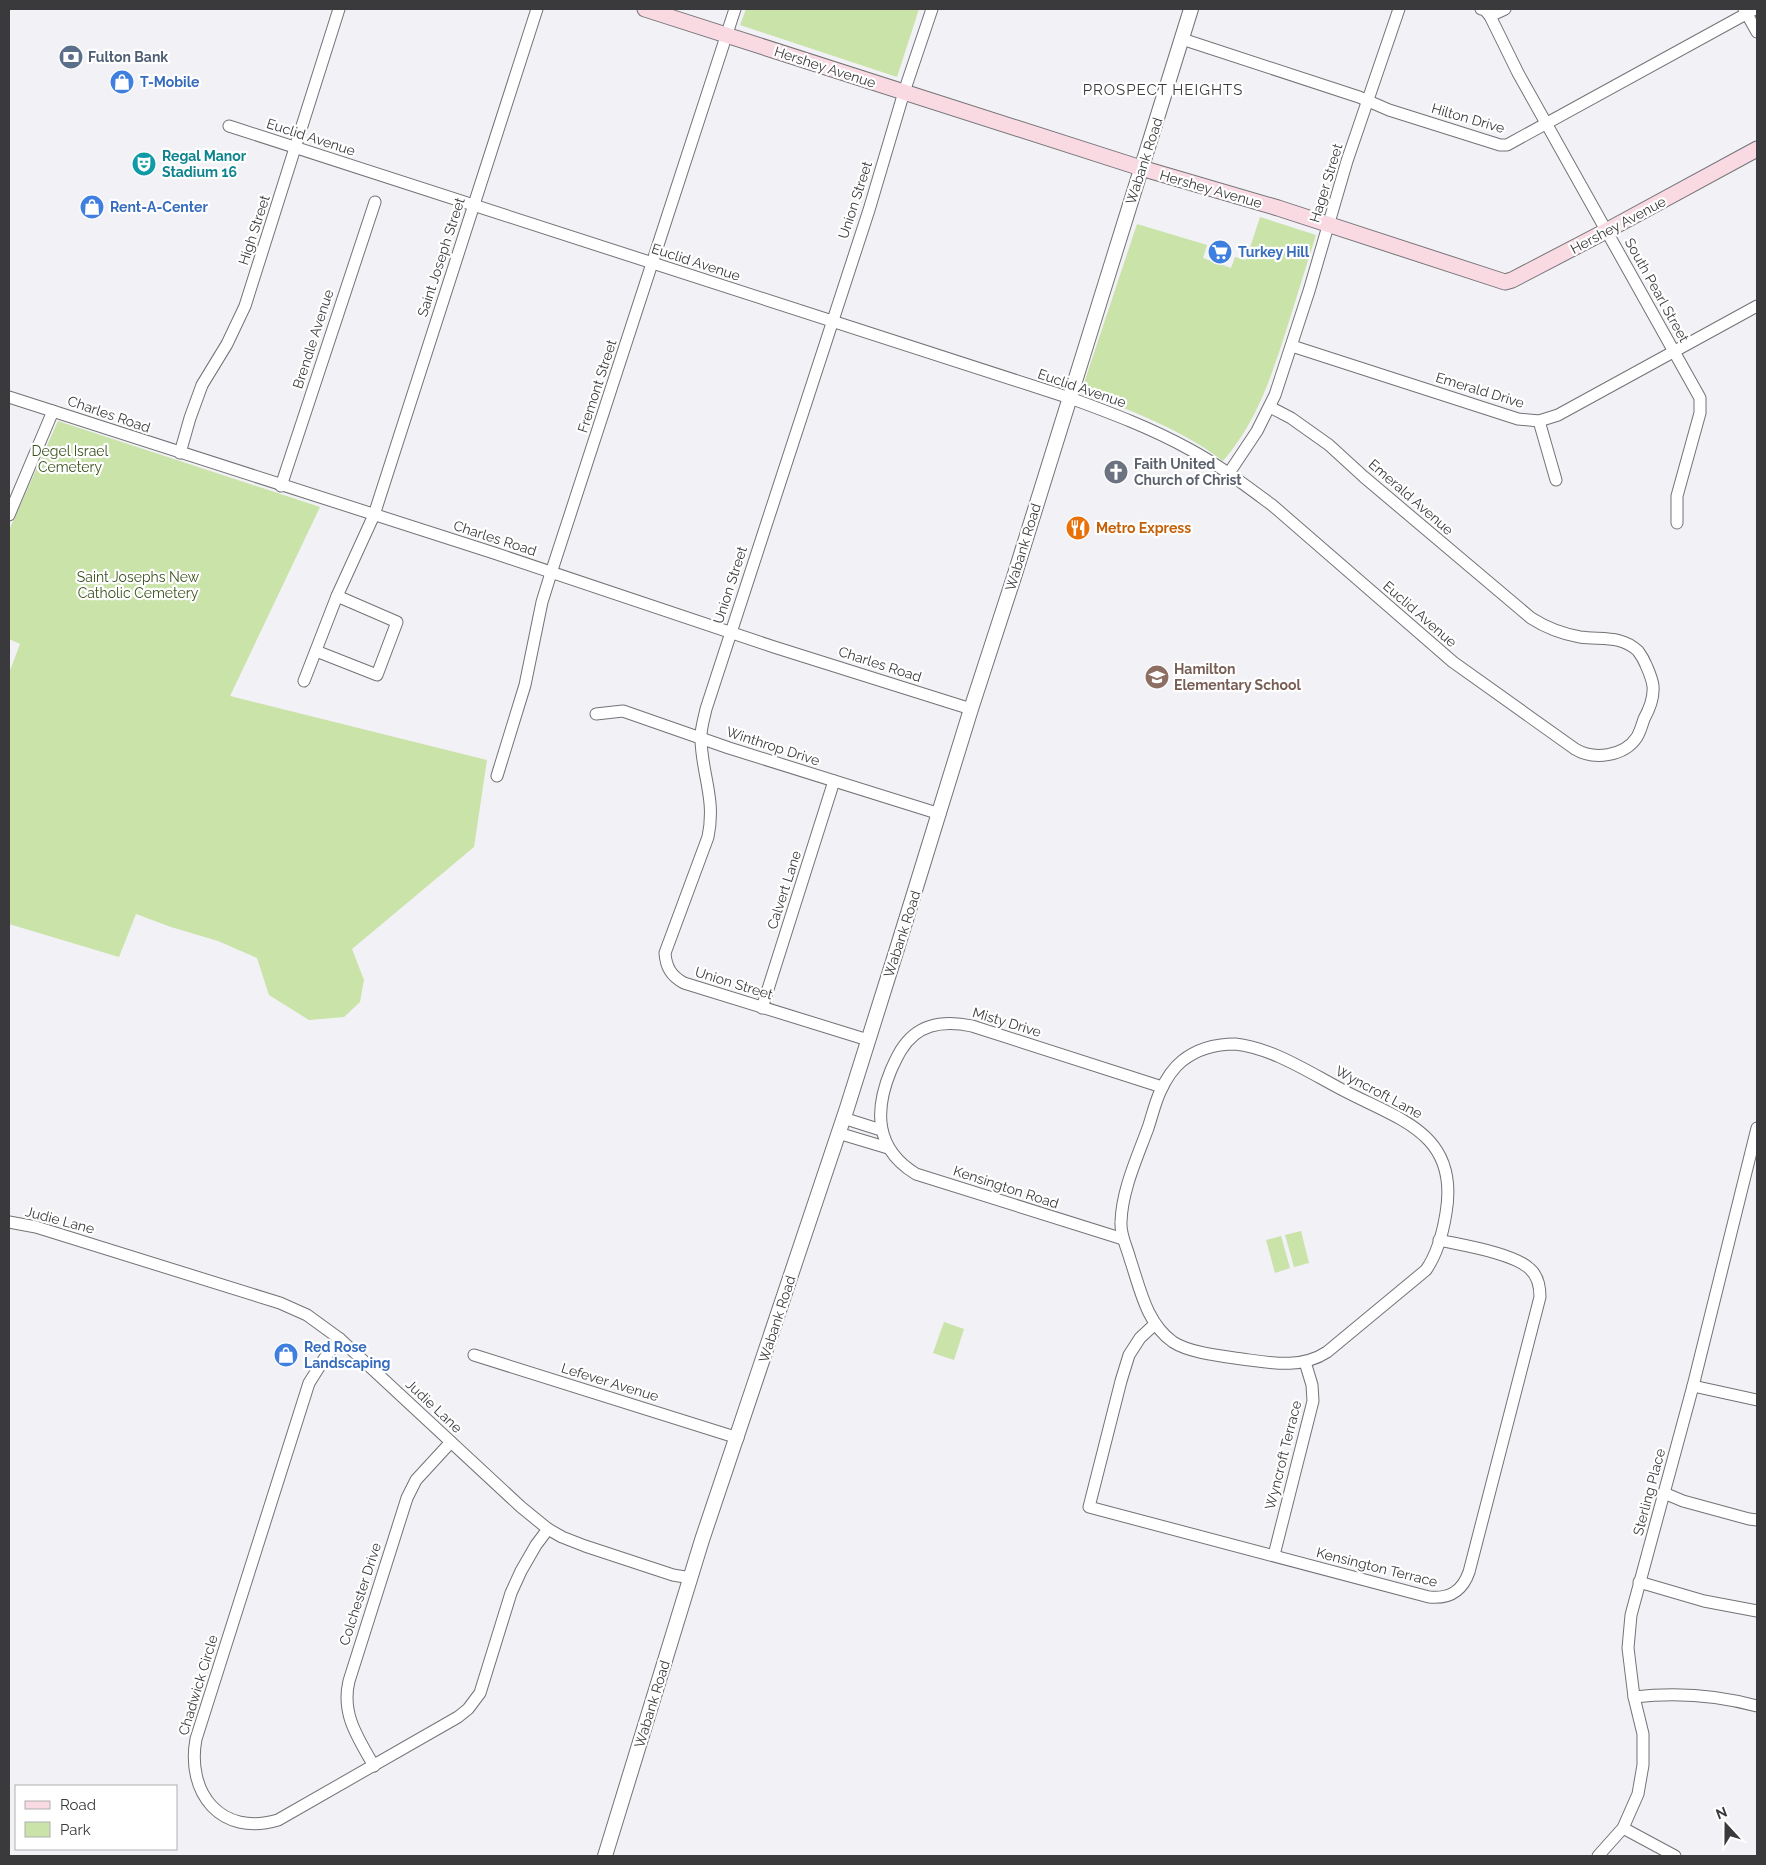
<svg xmlns="http://www.w3.org/2000/svg" width="1766" height="1865" viewBox="0 0 1766 1865" font-family="Raleway,sans-serif">
	<rect width="100%" height="100%" fill="#f1f1f6"/>
	<!-- green -->
	<g fill="#c9e3a9">
		<path d="M746 9H919L897 77 740 25Z"/>
		<path d="M1260 217 1316 235C1306 267 1296 299 1286 331 1270 380 1257 421 1223 461 1181 429 1130 410 1081 392L1137 224 1207 245 1203 258 1231 268 1235 257 1246 260Z"/>
		<path d="M58 421 320 507 230 696 487 760 474 847 352 949 364 980 360 1002 344 1017 309 1020 269 995 257 958 218 941 171 927 136 914 119 957 9 924V673L20 644 9 639V530Z"/>
		<path d="M1301 1231 1309 1263 1294 1267 1285 1235Z"/>
		<path d="M1281 1236 1290 1268 1275 1273 1266 1240Z"/>
		<path d="M944 1322 964 1329 954 1360 933 1353Z"/>
	</g>
	<g fill="none" stroke-linecap="round" stroke-linejoin="round">
		<defs>
			<g id="minor">
				<path d="M1481 9 1485 10 1490 16 1518 73 1700 398V413L1677 496V523"/>
				<path d="M1744 9 1757 32"/>
				<path d="M1490 16 1505 9"/>
				<path d="M1182 39 1359 97 1389 110 1500 145H1507L1755 9"/>
				<path d="M229 126 1070 398C1111 413 1151 428 1189 449 1219 465 1245 485 1272 505L1453 662 1575 749C1593 760 1624 757 1637 737 1640 732 1642 725 1644 719 1649 710 1654 697 1653 686 1652 678 1649 672 1646 665 1644 660 1641 655 1638 651 1621 635 1602 640 1580 637 1563 634 1545 627 1531 618L1364 477 1329 445 1291 418 1270 407"/>
				<path d="M1292 346 1518 419 1539 421 1558 415 1757 306"/>
				<path d="M9 397 494 553 774 647 971 709"/>
				<path d="M1539 421 1556 480"/>
				<path d="M180 453 190 418 202 385 227 344 245 306 339 9"/>
				<path d="M1229 473 1257 431 1275 395 1309 291 1347 161 1399 9"/>
				<path d="M281 486 375 202"/>
				<path d="M9 515 53 411"/>
				<path d="M316 651 377 675 397 622 337 596"/>
				<path d="M304 681 337 596 374 515 537 9"/>
				<path d="M596 714 623 711 729 748 940 814"/>
				<path d="M497 776 525 685 542 602 551 573 735 9"/>
				<path d="M762 1008 834 781"/>
				<path d="M868 1040 684 983C671 976 666 967 665 953L708 837C716 799 702 775 701 740 700 730 704 719 706 709L869 210 904 92 932 9"/>
				<path d="M1235 1044C1272 1048 1307 1071 1339 1088 1396 1119 1460 1131 1446 1213 1443 1232 1437 1254 1426 1270L1327 1352C1301 1369 1272 1363 1242 1359 1222 1356 1190 1353 1173 1342 1146 1323 1140 1288 1130 1259 1127 1247 1120 1235 1121 1222 1122 1190 1137 1158 1148 1128 1152 1116 1155 1103 1160 1092 1165 1081 1172 1069 1182 1061 1197 1049 1216 1044 1235 1044Z"/>
				<path d="M843 1118 881 1130"/>
				<path d="M838 1133 888 1148"/>
				<path d="M9 1222 36 1227 280 1303 307 1315 340 1339 521 1507 548 1529 562 1537 585 1546 673 1575 691 1578"/>
				<path d="M1123 1239 916 1174C875 1149 874 1111 891 1070 897 1057 902 1045 914 1035 930 1022 953 1022 972 1026L1162 1087"/>
				<path d="M1155 1324 1140 1338 1129 1355 1121 1381 1089 1507 1429 1597C1449 1599 1462 1592 1469 1572L1540 1297C1540 1286 1538 1276 1530 1269 1514 1253 1461 1245 1439 1240"/>
				<path d="M340 1339 326 1356 309 1383 196 1739C186 1793 221 1837 278 1820L458 1717 468 1709 480 1693 511 1593 521 1571 536 1545 548 1529"/>
				<path d="M474 1355 738 1438"/>
				<path d="M1693 1386 1757 1400"/>
				<path d="M1664 1493 1683 1501 1749 1519 1757 1520"/>
				<path d="M1274 1555 1313 1401 1312 1385 1305 1362"/>
				<path d="M1639 1582 1704 1601 1757 1611"/>
				<path d="M1634 1697C1676 1692 1717 1695 1757 1706"/>
				<path d="M374 1766C358 1738 341 1714 349 1681L407 1498 416 1480 451 1442"/>
				<path d="M1623 1828 1675 1856"/>
				<path d="M1598 1856 1623 1828 1638 1794 1643 1765V1734L1634 1697 1628 1648 1631 1615 1693 1386 1757 1128"/>
			</g>
			<path id="tertiary" d="M605 1856 702 1540 847 1108 896 952 971 709 1014 577 1191 9"/>
			<path id="secondary" d="M645 9 1141 168 1278 208 1505 282 1512 280 1606 231 1757 149"/>
		</defs>
		<!-- minor casing -->
		<use href="#minor" stroke="#737377" stroke-width="13"/>
		<!-- tertiary casing -->
		<use href="#tertiary" stroke="#737377" stroke-width="16"/>
		<!-- secondary casing -->
		<use href="#secondary" stroke="#737377" stroke-width="17"/>
		<!-- minor -->
		<use href="#minor" stroke="#fff" stroke-width="11"/>
		<!-- tertiary -->
		<use href="#tertiary" stroke="#fff" stroke-width="14"/>
		<!-- secondary -->
		<use href="#secondary" stroke="#f9d9e2" stroke-width="15"/>
	</g>
	<!-- icons -->
	<defs>
		<symbol id="bank-disc" viewBox="-11 -11 22 22"><circle r="9.5" fill="#5c6f8a" stroke="#fff"/><path d="M-6-4H6V4H-6ZM0-2.3a2.3 2.3 0 1 0 0 4.6a2.3 2.3 0 1 0 0-4.6Z" fill="#fff"/></symbol>
		<symbol id="shop-disc" viewBox="-11 -11 22 22"><circle r="9.5" fill="#3f7fe0" stroke="#fff"/><path d="M-5-2.5h2.3a2.7 3.5 0 0 1 5.4 0H5L5.5 6h-11ZM-1.5-2.5h3a1.5 2.3 0 0 0-3 0Z" fill="#fff"/></symbol>
		<symbol id="theatre-disc" viewBox="-11 -11 22 22"><circle r="9.5" fill="#0f9aa8" stroke="#fff"/><path d="M-5-5.5Q0-4 5-5.5V0Q5 5 0 6Q-5 5-5 0ZM-3.3-2.5H-1v1.5H-3.3ZM1-2.5H3.3v1.5H1ZM-2.8 1Q0 5.5 2.8 1Z" fill="#fff"/></symbol>
		<symbol id="supermarket-disc" viewBox="-11 -11 22 22"><circle r="9.5" fill="#3f7fe0" stroke="#fff"/><path d="M-6-5.5h2.5l.6 2H6L4.5 2H-2.5L-4.4-4H-6ZM-1.5 3.2a1.3 1.3 0 1 0 .1 0ZM3 3.2a1.3 1.3 0 1 0 .1 0Z" fill="#fff"/></symbol>
		<symbol id="church-disc" viewBox="-11 -11 22 22"><circle r="9.5" fill="#6b7280" stroke="#fff"/><path d="M-1.2-6h2.4v3.5h3.3v2.4h-3.3V6h-2.4V-.1h-3.3v-2.4h3.3Z" fill="#fff"/></symbol>
		<symbol id="restaurant-disc" viewBox="-11 -11 22 22"><circle r="9.5" fill="#e8710a" stroke="#fff"/><path d="M-5-6h1v4h1v-4h1v4h1v-4h1v5L-1.5 .5V6h-2V.5L-5-1ZM5-6V6H3V1.5H1.5Q1.5-4 5-6Z" fill="#fff"/></symbol>
		<symbol id="school-disc" viewBox="-11 -11 22 22"><circle r="9.5" fill="#8d6e63" stroke="#fff"/><path d="M0-5L7-2L0 1L-7-2ZM-4 1L0 2.5L4 1V4Q0 6-4 4Z" fill="#fff"/></symbol>
	</defs>
	<g fill-rule="evenodd">
		<use href="#bank-disc" x="57" y="43" width="28" height="28"/>
		<use href="#shop-disc" x="108" y="68" width="28" height="28"/>
		<use href="#theatre-disc" x="130" y="150" width="28" height="28"/>
		<use href="#shop-disc" x="78" y="193" width="28" height="28"/>
		<use href="#supermarket-disc" x="1206" y="238" width="28" height="28"/>
		<use href="#church-disc" x="1102" y="458" width="28" height="28"/>
		<use href="#restaurant-disc" x="1064" y="514" width="28" height="28"/>
		<use href="#school-disc" x="1143" y="663" width="28" height="28"/>
		<use href="#shop-disc" x="272" y="1341" width="28" height="28"/>
	</g>
	<g text-anchor="middle" stroke-width="4.5" stroke-linejoin="round" paint-order="stroke">
		<!-- service labels -->
		<g font-size="14" font-weight="bold" fill="#4e5e75" stroke="#fff" text-anchor="start">
			<text x="88" y="62">Fulton Bank</text>
		</g>
		<!-- street labels -->
		<g font-size="14" fill="#3a3a3c" stroke="#fff">
			<text transform="translate(825 67) rotate(18)" y="5">Hershey Avenue</text>
			<text transform="translate(1468 118) rotate(16)" y="5">Hilton Drive</text>
			<text transform="translate(311 137) rotate(18)" y="5">Euclid Avenue</text>
			<text transform="translate(1144 161) rotate(-72)" y="5">Wabank Road</text>
			<text transform="translate(1326 183) rotate(-73)" y="5">Hager Street</text>
			<text transform="translate(1211 189) rotate(16)" y="5">Hershey Avenue</text>
			<text transform="translate(855 200) rotate(-72)" y="5">Union Street</text>
			<text transform="translate(1618 225) rotate(-28)" y="5">Hershey Avenue</text>
			<text transform="translate(254 230) rotate(-72)" y="5">High Street</text>
			<text transform="translate(441 257) rotate(-72)" y="5">Saint Joseph Street</text>
			<text transform="translate(696 262) rotate(18)" y="5">Euclid Avenue</text>
			<text transform="translate(1657 290) rotate(61)" y="5">South Pearl Street</text>
			<text transform="translate(313 339) rotate(-72)" y="5">Brendle Avenue</text>
			<text transform="translate(597 386) rotate(-72)" y="5">Fremont Street</text>
			<text transform="translate(1082 388) rotate(19)" y="5">Euclid Avenue</text>
			<text transform="translate(1480 390) rotate(17)" y="5">Emerald Drive</text>
			<text transform="translate(109 414) rotate(19)" y="5">Charles Road</text>
			<text transform="translate(1411 497) rotate(41)" y="5">Emerald Avenue</text>
			<text transform="translate(495 538) rotate(18)" y="5">Charles Road</text>
			<text transform="translate(1023 547) rotate(-73)" y="5">Wabank Road</text>
			<text transform="translate(730 585) rotate(-72)" y="5">Union Street</text>
			<text transform="translate(1420 614) rotate(41)" y="5">Euclid Avenue</text>
			<text transform="translate(880 664) rotate(18)" y="5">Charles Road</text>
			<text transform="translate(773 746) rotate(18)" y="5">Winthrop Drive</text>
			<text transform="translate(784 890) rotate(-72)" y="5">Calvert Lane</text>
			<text transform="translate(902 934) rotate(-72)" y="5">Wabank Road</text>
			<text transform="translate(734 983) rotate(17)" y="5">Union Street</text>
			<text transform="translate(1007 1022) rotate(17)" y="5">Misty Drive</text>
			<text transform="translate(1379 1092) rotate(28)" y="5">Wyncroft Lane</text>
			<text transform="translate(1006 1187) rotate(18)" y="5">Kensington Road</text>
			<text transform="translate(60 1220) rotate(15)" y="5">Judie Lane</text>
			<text transform="translate(777 1319) rotate(-72)" y="5">Wabank Road</text>
			<text transform="translate(610 1382) rotate(17)" y="5">Lefever Avenue</text>
			<text transform="translate(434 1406) rotate(43)" y="5">Judie Lane</text>
			<text transform="translate(1283 1455) rotate(-76)" y="5">Wyncroft Terrace</text>
			<text transform="translate(1649 1492) rotate(-75)" y="5">Sterling Place</text>
			<text transform="translate(1377 1567) rotate(14)" y="5">Kensington Terrace</text>
			<text transform="translate(360 1594) rotate(-72)" y="5">Colchester Drive</text>
			<text transform="translate(198 1685) rotate(-73)" y="5">Chadwick Circle</text>
			<text transform="translate(652 1704) rotate(-73)" y="5">Wabank Road</text>
		</g>
		<!-- shop labels -->
		<g font-size="14" font-weight="bold" fill="#366cbe" stroke="#fff" text-anchor="start">
			<text x="140" y="87">T-Mobile</text>
			<text x="110" y="212">Rent-A-Center</text>
			<text x="1238" y="257">Turkey Hill</text>
			<text x="304" y="1352">Red Rose<tspan x="304" dy="16">Landscaping</tspan></text>
		</g>
		<!-- culture labels -->
		<g font-size="14" font-weight="bold" fill="#0d838f" stroke="#fff" text-anchor="start">
			<text x="162" y="161">Regal Manor<tspan x="162" dy="16">Stadium 16</tspan></text>
		</g>
		<!-- park labels -->
		<g font-size="14" fill="#3c511c" stroke="#fff">
			<text x="70" y="456">Degel Israel<tspan x="70" dy="16">Cemetery</tspan></text>
			<text x="138" y="582">Saint Josephs New<tspan x="138" dy="16">Catholic Cemetery</tspan></text>
		</g>
		<!-- worship labels -->
		<g font-size="14" font-weight="bold" fill="#5b616d" stroke="#fff" text-anchor="start">
			<text x="1134" y="469">Faith United<tspan x="1134" dy="16">Church of Christ</tspan></text>
		</g>
		<!-- food labels -->
		<g font-size="14" font-weight="bold" fill="#c56008" stroke="#fff" text-anchor="start">
			<text x="1096" y="533">Metro Express</text>
		</g>
		<!-- education labels -->
		<g font-size="14" font-weight="bold" fill="#785e54" stroke="#fff" text-anchor="start">
			<text x="1174" y="674">Hamilton<tspan x="1174" dy="16">Elementary School</tspan></text>
		</g>
		<!-- neighbourhood labels -->
		<g font-size="15" letter-spacing="1" fill="#3a3a3c" stroke="#fff">
			<text x="1163" y="95">PROSPECT HEIGHTS</text>
		</g>
	</g>
	<!-- border -->
	<rect width="1766" height="1865" fill="none" stroke="#3a3a3c" stroke-width="20"/>
	<!-- legend -->
	<rect x="15" y="1785" width="162" height="65" fill="#ffffff" stroke="#b0b0b1"/>
	<rect x="25" y="1801" width="25" height="8" fill="#f9d9e2" stroke="#b0b0b1"/>
	<text x="60" y="1810" font-size="15" fill="#3a3a3c">Road</text>
	<rect x="25" y="1822" width="25" height="15" fill="#c9e3a9" stroke="#b0b0b1"/>
	<text x="60" y="1835" font-size="15" fill="#3a3a3c">Park</text>
	<!-- north arrow -->
	<g transform="translate(1726 1825) rotate(339)" stroke="#ffffff" stroke-width="4" paint-order="stroke">
	<path d="M0-4L9 19L0 12L-9 19Z" fill="#3a3a3c"/>
	<text y="-8" font-size="14" font-weight="bold" text-anchor="middle" fill="#3a3a3c">N</text>
	</g>
</svg>
